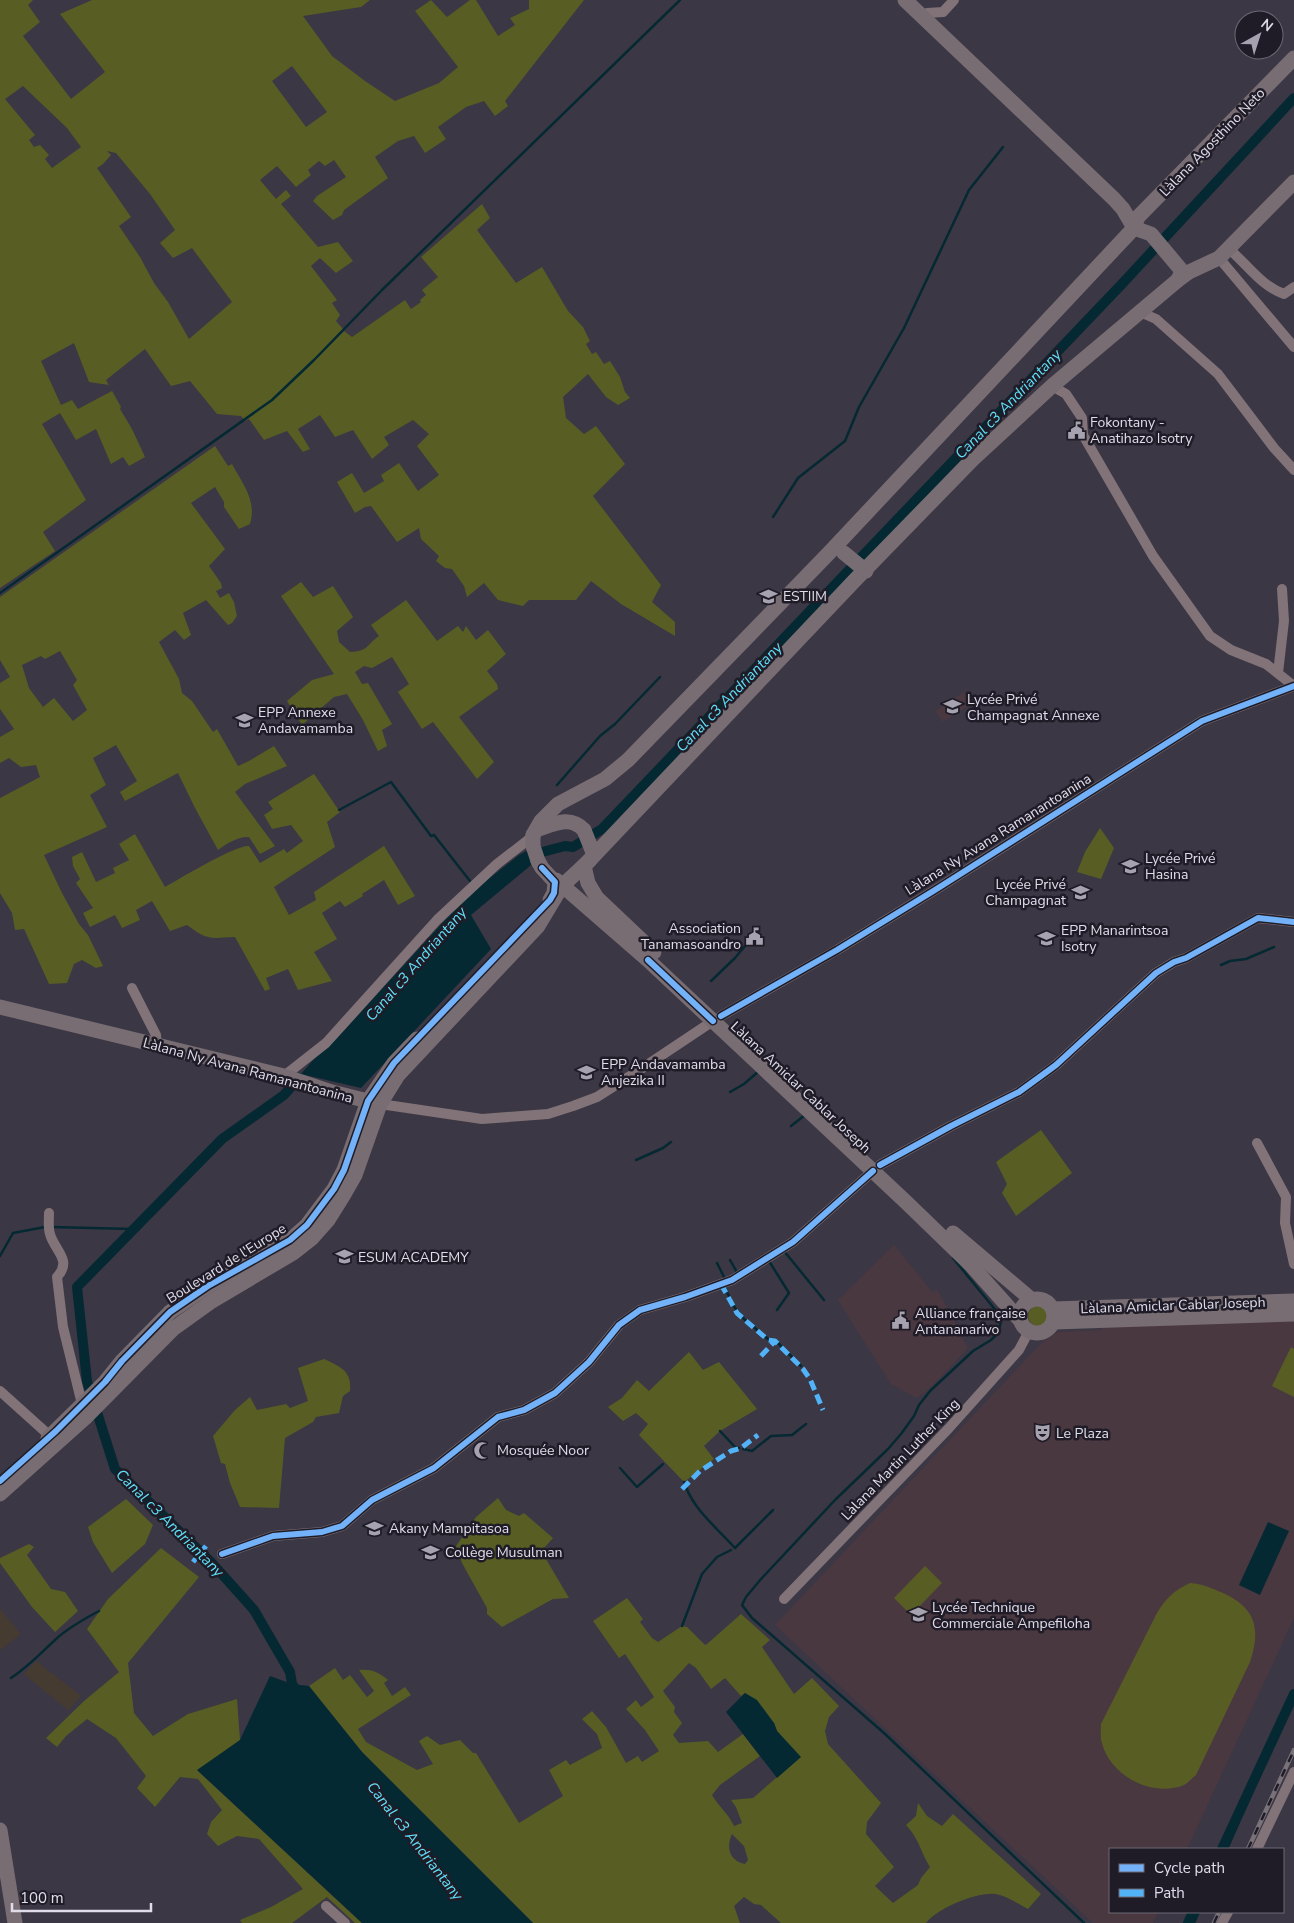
<svg xmlns="http://www.w3.org/2000/svg" width="1294" height="1923" viewBox="0 0 1294 1923" font-family="'Nunito Sans',sans-serif">
	<rect width="100%" height="100%" fill="#3b3744"/>
	<!-- industrial -->
	<g fill="#463b30">
		<path d="M0 1609 21 1634 0 1650Z"/>
		<path d="M36 1661 81 1696 68 1710 24 1674Z"/>
	</g>
	<!-- education -->
	<g fill="#4a3841">
		<path d="M964 692 972 703 943 722 935 711Z"/>
		<path d="M894 1245 933 1293 937 1289 968 1348 931 1387 917 1398 891 1384 838 1300Z"/>
		<path d="M1294 1321V1618L1187 1849H1110V1912H1158L1153 1923H1093L775 1625 1030 1355 1046 1339 1058 1332 1102 1330V1325Z"/>
	</g>
	<!-- green -->
	<g fill="#585e23" fill-rule="evenodd">
		<path d="M0 0H33L28 5 40 22 23 36 71 99 105 72 60 14 92 0H370L361 7 303 16 332 56 365 81 395 101 439 83 458 67 415 11 431 0 447 17 470 0H476L498 36 515 25 510 18 529 9V0H584L505 101 508 106 495 116 484 101 466 107 438 127 446 139 425 153 414 136 398 141 375 157 388 178 344 210 342 215 333 220 313 201 317 196 346 177 334 160 325 166 319 161 308 170 311 175 296 187 277 166 260 180 276 199 286 190 291 196 281 204 318 247 338 242 353 261 336 273 320 258 311 266 337 300 332 303 340 315 336 321 343 329 299 376 344 331 352 337 405 300 411 309 421 302 420 300 426 295 422 290 438 277 421 257 482 204 490 218 477 230 516 283 542 267 568 311 583 327 590 341 586 344 592 354 596 352 604 364 610 361 620 377 625 392 630 398 618 405 606 397 588 374 563 397 566 418 584 434 596 426 625 464 593 496 661 585 652 602 675 622V636L621 604 591 581 576 600H529L523 606 498 600 484 583 467 597 464 586 452 569 445 568 436 561 439 556 421 539 419 528 397 542 371 506 365 507 355 513 337 482 352 473 364 493 384 481 381 475 399 463 418 491 439 475 417 446 429 434 413 420 384 437 389 445 372 459 353 430 335 437 320 415 298 429 310 449 303 452 287 431 264 440 249 419 245 421 241 416 217 414 190 381 171 386 145 349 106 380 121 407 120 409 132 429 145 457 129 466 123 457 111 464 96 429 76 440 60 413 42 424 86 500 43 532 55 551 0 588ZM292 66 327 112 306 127 272 81ZM23 86 67 128 81 147 52 168 45 159 49 155 40 145 34 147 29 140 35 135 5 99ZM107 151 116 153 150 194 175 230 160 243 173 258 192 248 232 302 189 339 168 302 154 283 140 257 119 226 131 217 97 168 103 164 111 155ZM74 343 89 382 109 385 112 391 78 409 72 400 61 405 41 361Z"/>
		<path d="M215 446 228 466 232 464C243 485 257 500 250 524L239 529 224 507V502L215 487 191 503 225 549 209 566 221 583 222 588 216 591 220 598 229 593 234 602 237 616 232 623 228 625 206 600 183 613 191 635 184 640 175 630 159 642 179 679 182 693 192 701 213 732 217 729 238 766 249 761 274 746 287 766 245 784 235 792 275 846 260 854 249 837C239 836 225 844 218 850L195 808 178 773 125 801 120 792 137 781 116 745 93 758 106 785 90 795 107 827 44 855 62 893 79 924 88 935 103 966 96 968 82 960 74 964 67 983 49 984 24 929 15 930 12 913 0 893V798L40 777 36 765 21 767 9 758 0 763V737L14 729 0 709V683L10 677 0 660V597ZM60 651 77 680 73 685 87 710 73 721 54 698 43 707 29 688 22 665 41 656 45 659Z"/>
		<path d="M301 582 313 597 333 586 353 617 337 631 339 642 350 652C369 651 365 646 379 636L371 625 406 600 437 641 458 626 463 632 466 626 476 640 488 630 506 654 487 671 497 684 498 689 459 717 494 762 477 779 433 722 422 729 398 692 409 684 392 657 372 668 364 666 355 672 362 684 368 683 392 724 382 730 387 746 378 751 363 720 347 694 334 697 302 725 287 701 312 680 334 674 281 596Z"/>
		<path d="M314 774 340 812 327 822 335 847 274 887 289 915 316 900 314 892 384 846 415 896 398 905 384 880 362 894 363 896 345 907 340 901 322 913 337 939 314 952 332 981 298 990 288 969 266 978 270 989 265 991 235 937C210 938 208 941 187 925L170 931 152 901 136 910 140 920 122 928 115 915 90 927 83 913 93 908 76 883 80 879 73 866 72 857 82 852 96 882 115 873 113 868 129 860 119 844 135 834 165 887C181 878 235 845 249 846L260 863 284 849 287 853 303 841 291 825 272 829 264 815 273 809 268 802Z"/>
		<path d="M1100 828 1114 848 1101 879 1077 872 1085 852Z"/>
		<path d="M1041 1130 1072 1173 1016 1216 1002 1193 1007 1184 996 1162Z"/>
		<circle cx="1038" cy="1316" r="10"/>
		<path d="M1291 1347 1294 1349V1397L1272 1386Z"/>
		<path d="M689 1352 703 1370 719 1362 757 1409 720 1431 704 1446 714 1459 684 1482 639 1435 648 1424 636 1413 623 1421 608 1407 622 1398 637 1380 649 1391Z"/>
		<path d="M324 1359C340 1367 352 1370 350 1391L343 1396 339 1413 316 1417 313 1422 285 1438 279 1508 240 1507 230 1483 225 1464 221 1463 213 1436 235 1410 250 1397 257 1410 286 1404 290 1408 308 1401 298 1368Z"/>
		<path d="M498 1498 506 1510 519 1516 524 1513 553 1538 545 1547 543 1554 569 1598 553 1599 502 1627 487 1614V1608L462 1563 456 1546 476 1517Z"/>
		<path d="M126 1499 153 1525 145 1544 112 1573 93 1542 88 1527Z"/>
		<path d="M29 1544 34 1547 27 1555 51 1589 65 1592 78 1611 55 1632 32 1607 0 1563V1558Z"/>
		<path d="M161 1548 199 1577 128 1663 134 1713 153 1736 188 1714 237 1699 240 1740 198 1771 362 1923H355L327 1897 292 1923H242L240 1920 271 1907 303 1889 259 1839 237 1836 218 1846 207 1834 211 1822 222 1810 198 1779 180 1777 155 1807 137 1788 146 1776 116 1738 87 1719 66 1736 57 1747 46 1738 84 1701 119 1672 87 1629 108 1599Z"/>
		<path d="M925 1566 942 1583 911 1615 894 1598Z"/>
		<path d="M1190 1583C1203 1584 1211 1588 1223 1593 1256 1608 1261 1629 1250 1662L1196 1775C1192 1778 1188 1783 1184 1785 1153 1798 1110 1776 1102 1743 1100 1738 1101 1730 1101 1724L1157 1613C1166 1598 1175 1590 1190 1583Z"/>
		<path d="M627 1598 643 1619 640 1622 652 1638 658 1642 682 1626 687 1627 705 1645 707 1644 741 1614 770 1640 762 1647 794 1694 812 1678 839 1706 829 1717 825 1731 828 1744 881 1803 867 1822 866 1834 894 1867 875 1886 893 1903 918 1885 921 1878 930 1867C920 1851 920 1840 906 1825L916 1816 918 1803 927 1816 942 1826 953 1814 1041 1894 1028 1909C1018 1904 1007 1896 996 1894 978 1891 937 1908 926 1923H781L761 1905 754 1904 744 1897 734 1906 740 1923H533L362 1752 309 1686 335 1668 343 1680 350 1675 367 1697 374 1691 359 1670C371 1669 379 1672 388 1680L384 1683 392 1696 405 1687 411 1695 358 1729 366 1742 417 1770 433 1764 419 1741 427 1736 440 1745 460 1740 473 1753H476L519 1823 563 1796 549 1770 566 1760 570 1765 602 1748 597 1734 582 1719 592 1711 606 1727 626 1763 638 1756 642 1762 659 1751 645 1730 626 1709 636 1700 641 1707 654 1697 625 1654 619 1658 593 1621ZM689 1663 696 1668 711 1689 725 1678 741 1696 745 1693 774 1723 777 1731 800 1757 753 1798 731 1800 736 1807 742 1823 734 1826C728 1813 719 1807 712 1795L720 1785 760 1756 743 1734 718 1752 708 1741 679 1743 673 1735 682 1723 674 1712 675 1707 663 1691ZM732 1834 744 1846 748 1860 745 1864C729 1861 726 1847 732 1834Z"/>
	</g>
	<!-- water -->
	<g fill="#052932">
		<path d="M534 847 536 861 471 915 491 949 361 1088 301 1074 314 1059 338 1037 468 895 519 855Z"/>
		<path d="M1268 1522 1289 1531 1260 1595 1239 1585Z"/>
		<path d="M270 1676 292 1684 309 1686 362 1752 533 1923H362L197 1770 240 1740Z"/>
		<path d="M745 1693 757 1700 774 1723 777 1731 801 1757 777 1778 726 1712Z"/>
	</g>
	<g fill="none" stroke-linecap="round" stroke-linejoin="round">
		<!-- stream -->
		<g stroke="#052932" stroke-width="2.5">
			<path d="M773 517 798 478 845 441 859 407 904 328 969 190 1003 147"/>
			<path d="M0 593 272 400 314 360 382 290 680 0"/>
			<path d="M557 785 600 736 615 724 660 677"/>
			<path d="M339 810 391 782 431 836 434 835 470 881"/>
			<path d="M1221 965 1230 961 1246 959 1274 947"/>
			<path d="M711 981 735 958 755 934"/>
			<path d="M730 1092 744 1084 759 1071"/>
			<path d="M791 1126 805 1115"/>
			<path d="M636 1160 663 1148 671 1142"/>
			<path d="M51 1227 133 1229"/>
			<path d="M784 1251 824 1300"/>
			<path d="M0 1256 13 1233 45 1227"/>
			<path d="M730 1260 738 1274"/>
			<path d="M769 1261 789 1293 777 1310"/>
			<path d="M717 1263 725 1279"/>
			<path d="M724 1286 735 1308 744 1319 768 1339 775 1340 801 1366"/>
			<path d="M720 1431 735 1447 739 1448"/>
			<path d="M743 1449 752 1451 771 1436 792 1435 806 1424"/>
			<path d="M620 1468 637 1487 663 1464"/>
			<path d="M684 1482 685 1485"/>
			<path d="M686 1487C695 1511 718 1529 735 1548"/>
			<path d="M735 1548 773 1510"/>
			<path d="M762 1578 835 1500 888 1449 901 1434 914 1416 919 1405 930 1391 973 1351 991 1340 998 1333 1002 1318 953 1258"/>
			<path d="M761 1579 746 1597 742 1605 752 1618 884 1733 1084 1923"/>
			<path d="M682 1626 702 1574 717 1557 731 1550"/>
			<path d="M11 1678C28 1667 41 1653 56 1639 68 1628 84 1619 99 1611"/>
			<path d="M1227 1849 1294 1698"/>
			<path d="M1194 1923 1199 1912"/>
		</g>
		<!-- canal -->
		<g stroke="#052932" stroke-width="10">
			<path d="M531 855 565 846 573 847 602 829 1121 285 1294 98"/>
			<path d="M299 1078 284 1095 222 1139 77 1287 87 1381 115 1469 211 1562 254 1610 290 1672 292 1684 299 1694"/>
			<path d="M1222 1849 1294 1694"/>
			<path d="M1188 1923 1193 1912"/>
		</g>
		<!-- street -->
		<g stroke="#817378" stroke-width="10">
			<path d="M927 13 943 12 954 0"/>
			<path d="M1229 249C1247 264 1261 286 1284 294L1294 287"/>
			<path d="M1219 258 1294 347"/>
			<path d="M1140 312 1156 319 1218 374 1274 448 1294 470"/>
			<path d="M1052 386 1066 394 1082 418 1083 435 1153 556 1210 636 1231 650 1266 664 1294 686"/>
			<path d="M1278 673 1284 621 1282 589"/>
			<path d="M132 988 156 1035 157 1045"/>
			<path d="M721 1016 837 950 935 890 1202 721 1294 686"/>
			<path d="M284 1076 326 1043 437 920 497 864 537 833"/>
			<path d="M380 1104 482 1119 548 1114 573 1106 597 1097 638 1071 713 1021"/>
			<path d="M1257 1143 1286 1197 1285 1223 1294 1264"/>
			<path d="M880 1165 951 1126 1019 1092 1056 1065 1156 973 1174 962 1186 958 1258 918 1294 922"/>
			<path d="M49 1213C49 1220 48 1228 50 1234 54 1250 73 1260 57 1277L63 1327 82 1404"/>
			<path d="M0 1391 50 1436"/>
			<path d="M222 1554 273 1536 322 1532 342 1526 372 1500 434 1468 498 1417 524 1410 555 1393 589 1362 619 1325 640 1310 685 1297 732 1280 793 1242 873 1171"/>
			<path d="M784 1599 949 1428 1019 1350 1029 1331"/>
			<path d="M1257 1849 1294 1772"/>
			<path d="M326 1906 345 1923"/>
			<path d="M1222 1923 1228 1912"/>
		</g>
		<!-- secondary -->
		<g stroke="#786d73" stroke-width="15">
			<path d="M905 0 1114 199 1123 209 1134 228 1151 234 1182 271 1178 280"/>
			<path d="M536 830C554 824 570 815 584 830"/>
			<path d="M533 835 541 821 558 804 605 779 628 760 829 553 1134 228 1138 217 1294 58"/>
			<path d="M538 861 542 868 555 882 554 893 550 900"/>
			<path d="M584 866 856 579 973 459 1052 386 1178 280 1189 272 1219 258 1294 182"/>
			<path d="M584 866 588 883 597 898 654 952"/>
			<path d="M556 880 648 960 907 1203 970 1264 1020 1320"/>
			<path d="M0 1007 284 1076 332 1092 376 1103"/>
			<path d="M953 1233 1032 1300"/>
			<circle cx="1037" cy="1316" r="17"/>
			<path d="M1053 1309 1294 1301"/>
			<path d="M1054 1322 1294 1314"/>
			<path d="M48 1438 105 1382 122 1361 170 1312 208 1286 290 1240 307 1225 334 1189 344 1170 368 1101 394 1063 417 1039"/>
			<path d="M0 1494 85 1418 173 1329 212 1301 293 1253 312 1238 328 1220 343 1196 355 1175 380 1104 398 1075 538 926 562 886 590 860"/>
			<path d="M0 1830 15 1923"/>
		</g>
		<defs>
			<g id="rail">
				<path d="M1248 1849 1294 1750"/>
				<path d="M1214 1923 1219 1912"/>
			</g>
		</defs>
		<!-- rail casing -->
		<use href="#rail" stroke="#797279" stroke-width="4.5"/>
		<!-- rail -->
		<use href="#rail" stroke="#1f1c27" stroke-width="2.5" stroke-dasharray="8" stroke-linecap="butt"/>
		<!-- secondary-bridge -->
		<g stroke="#786d73" stroke-width="15">
			<path d="M844 553 866 571"/>
			<path d="M584 830 594 855"/>
			<path d="M533 835V846L538 861"/>
		</g>
		<!-- quiet -->
		<g stroke="#52b3f8" stroke-width="5" stroke-dasharray="10 5" stroke-linecap="butt">
			<path d="M721 1284 737 1313 768 1340 775 1341 803 1369 810 1379 823 1410"/>
			<path d="M761 1356 775 1341"/>
			<path d="M682 1489 700 1471 731 1451 741 1448 758 1435"/>
			<path d="M193 1562 206 1546"/>
		</g>
		<defs>
			<g id="cycleway">
				<path d="M648 960 713 1021"/>
				<path d="M721 1016 837 950 935 890 1202 721 1294 686"/>
				<path d="M880 1165 951 1126 1019 1092 1056 1065 1156 973 1174 962 1186 958 1258 918 1294 922"/>
				<path d="M0 1481 56 1431 105 1382 122 1361 170 1312 208 1286 290 1240 307 1225 334 1189 344 1170 368 1101 394 1063 550 900 554 893 555 882 542 868"/>
				<path d="M222 1554 273 1536 322 1532 342 1526 372 1500 434 1468 498 1417 524 1410 555 1393 589 1362 619 1325 640 1310 685 1297 732 1280 793 1242 873 1171"/>
			</g>
		</defs>
		<!-- cycleway casing -->
		<use href="#cycleway" stroke="#1f1c27" stroke-width="9"/>
		<!-- cycleway -->
		<use href="#cycleway" stroke="#73b2f8" stroke-width="6"/>
	</g>
	<!-- icons -->
	<defs>
		<symbol id="civic-bare" viewBox="-9 -9 18 18"><path d="M-.6-6.5H3V-4.5H.6V-3L4-1V1h2V6H-6V1h2V-1L-.6-3ZM-1.2 2.5V6h2.4V2.5Z" fill="#a6a2b0" stroke="#1f1c27" stroke-width="2.5" paint-order="stroke"/></symbol>
		<symbol id="university-bare" viewBox="-9 -9 18 18"><path d="M0-5L7-2L0 1L-7-2ZM-4 1L0 2.5L4 1V4Q0 6-4 4Z" fill="#a6a2b0" stroke="#1f1c27" stroke-width="2.5" paint-order="stroke"/></symbol>
		<symbol id="school-bare" viewBox="-9 -9 18 18"><path d="M0-5L7-2L0 1L-7-2ZM-4 1L0 2.5L4 1V4Q0 6-4 4Z" fill="#a6a2b0" stroke="#1f1c27" stroke-width="2.5" paint-order="stroke"/></symbol>
		<symbol id="theatre-bare" viewBox="-9 -9 18 18"><path d="M-5-5.5Q0-4 5-5.5V0Q5 5 0 6Q-5 5-5 0ZM-3.3-2.5H-1v1.5H-3.3ZM1-2.5H3.3v1.5H1ZM-2.8 1Q0 5.5 2.8 1Z" fill="#a6a2b0" stroke="#1f1c27" stroke-width="2.5" paint-order="stroke"/></symbol>
		<symbol id="mosque-bare" viewBox="-9 -9 18 18"><path d="M3.5-4.9A6 6 0 1 0 3.5 4.9A5 5 0 1 1 3.5-4.9Z" fill="#a6a2b0" stroke="#1f1c27" stroke-width="2.5" paint-order="stroke"/></symbol>
	</defs>
	<g fill-rule="evenodd">
		<use href="#civic-bare" x="1064" y="418" width="25" height="25"/>
		<use href="#university-bare" x="756" y="584" width="25" height="25"/>
		<use href="#school-bare" x="940" y="694" width="25" height="25"/>
		<use href="#school-bare" x="232" y="708" width="25" height="25"/>
		<use href="#school-bare" x="1118" y="854" width="25" height="25"/>
		<use href="#school-bare" x="1068" y="880" width="25" height="25"/>
		<use href="#civic-bare" x="742" y="924" width="25" height="25"/>
		<use href="#school-bare" x="1034" y="926" width="25" height="25"/>
		<use href="#school-bare" x="574" y="1060" width="25" height="25"/>
		<use href="#university-bare" x="332" y="1244" width="25" height="25"/>
		<use href="#civic-bare" x="888" y="1308" width="25" height="25"/>
		<use href="#theatre-bare" x="1030" y="1420" width="25" height="25"/>
		<use href="#mosque-bare" x="470" y="1438" width="25" height="25"/>
		<use href="#school-bare" x="362" y="1516" width="25" height="25"/>
		<use href="#school-bare" x="418" y="1540" width="25" height="25"/>
		<use href="#school-bare" x="906" y="1602" width="25" height="25"/>
	</g>
	<g text-anchor="middle" stroke-width="5" stroke-linejoin="round" paint-order="stroke">
		<!-- street labels -->
		<g font-size="14" fill="#e0dcea" stroke="#1f1c27">
			<text transform="translate(1212 142) rotate(-46)" y="5">Làlana Agosthino Neto</text>
			<text transform="translate(998 834) rotate(-32)" y="5">Làlana Ny Avana Ramanantoanina</text>
			<text transform="translate(248 1070) rotate(15)" y="5">Làlana Ny Avana Ramanantoanina</text>
			<text transform="translate(801 1087) rotate(43)" y="5">Làlana Amiclar Cablar Joseph</text>
			<text transform="translate(226 1263) rotate(-32)" y="5">Boulevard de l'Europe</text>
			<text transform="translate(1173 1305) rotate(-2)" y="5">Làlana Amiclar Cablar Joseph</text>
			<text transform="translate(900 1459) rotate(-46)" y="5">Làlana Martin Luther King</text>
		</g>
		<!-- poi labels -->
		<g font-size="14" fill="#e0dcea" stroke="#1f1c27" text-anchor="start">
			<text x="1090" y="427">Fokontany -<tspan x="1090" dy="16">Anatihazo Isotry</tspan></text>
			<text x="783" y="601">ESTIIM</text>
			<text x="967" y="704">Lycée Privé<tspan x="967" dy="16">Champagnat Annexe</tspan></text>
			<text x="258" y="717">EPP Annexe<tspan x="258" dy="16">Andavamamba</tspan></text>
			<text x="1145" y="863">Lycée Privé<tspan x="1145" dy="16">Hasina</tspan></text>
			<text x="1066" y="889" text-anchor="end">Lycée Privé<tspan x="1066" dy="16">Champagnat</tspan></text>
			<text x="741" y="933" text-anchor="end">Association<tspan x="741" dy="16">Tanamasoandro</tspan></text>
			<text x="1061" y="935">EPP Manarintsoa<tspan x="1061" dy="16">Isotry</tspan></text>
			<text x="601" y="1069">EPP Andavamamba<tspan x="601" dy="16">Anjezika II</tspan></text>
			<text x="358" y="1262">ESUM ACADEMY</text>
			<text x="915" y="1318">Alliance française<tspan x="915" dy="16">Antananarivo</tspan></text>
			<text x="1056" y="1438">Le Plaza</text>
			<text x="497" y="1455">Mosquée Noor</text>
			<text x="389" y="1533">Akany Mampitasoa</text>
			<text x="445" y="1557">Collège Musulman</text>
			<text x="932" y="1612">Lycée Technique<tspan x="932" dy="16">Commerciale Ampefiloha</tspan></text>
		</g>
		<!-- water labels -->
		<g font-size="15" font-style="italic" fill="#5ee0f9" stroke="#1f1c27">
			<text transform="translate(1008 404) rotate(-46)" y="5">Canal c3 Andriantany</text>
			<text transform="translate(729 697) rotate(-46)" y="5">Canal c3 Andriantany</text>
			<text transform="translate(416 964) rotate(-49)" y="5">Canal c3 Andriantany</text>
			<text transform="translate(170 1523) rotate(45)" y="5">Canal c3 Andriantany</text>
			<text transform="translate(415 1841) rotate(52)" y="5">Canal c3 Andriantany</text>
		</g>
	</g>
	<!-- legend -->
	<rect x="1109" y="1848" width="175" height="65" fill="#1f1c27" stroke="#6c6975"/>
	<rect x="1119" y="1864" width="25" height="8" fill="#73b2f8" stroke="#6c6975"/>
	<text x="1154" y="1873" font-size="15" fill="#e0dcea">Cycle path</text>
	<rect x="1119" y="1889" width="25" height="8" fill="#52b3f8" stroke="#6c6975"/>
	<text x="1154" y="1898" font-size="15" fill="#e0dcea">Path</text>
	<!-- north arrow -->
	<g transform="translate(1259 35) rotate(39)"><circle r="24" fill="#1f1c27" stroke="#6c6975"/>
	<path d="M0-4L9 19L0 12L-9 19Z" fill="#a6a2b0"/>
	<text y="-8" font-size="14" font-weight="bold" text-anchor="middle" fill="#e0dcea">N</text>
	</g>
	<!-- scale -->
	<path d="M12 1903v8h139v-8" fill="none" stroke="#e0dcea" stroke-width="2.5"/>
	<text x="20" y="1903" font-size="15" fill="#e0dcea" stroke="#1f1c27" stroke-width="4" paint-order="stroke">100 m</text>
</svg>
